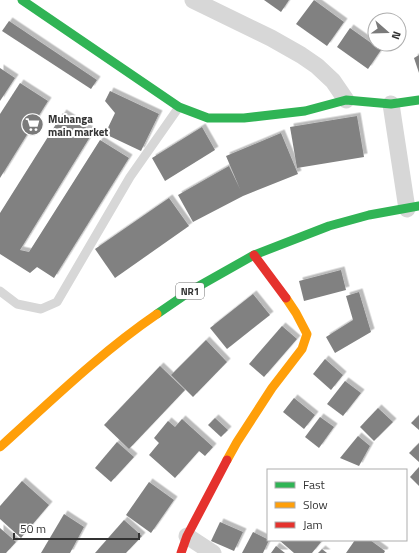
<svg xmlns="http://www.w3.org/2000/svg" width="419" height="553" viewBox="0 0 419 553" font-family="'Titillium Web',sans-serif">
	<defs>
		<filter id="shadow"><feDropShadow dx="3.5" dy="-3.5" stdDeviation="0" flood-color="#0004"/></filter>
	</defs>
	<rect width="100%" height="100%" fill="#fff"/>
	<!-- building -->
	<g fill="#818181" filter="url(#shadow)">
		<path d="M264 0H289L281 12Z"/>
		<path d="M314 0 344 22 327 46 296 24Z"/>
		<path d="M9 21 97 80 91 89 2 31Z"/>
		<path d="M350 28 381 50 368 69 337 47Z"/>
		<path d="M419 55V73L414 58Z"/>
		<path d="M0 68 15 78 0 101Z"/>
		<path d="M20 83 48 101 0 178V114Z"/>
		<path d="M110 91 159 114 141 151 105 134 115 113 105 101Z"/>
		<path d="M63 113 93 132 20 250 29 252 100 140 129 158 54 278 37 267 30 273 0 254V213Z"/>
		<path d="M357 116 364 157 297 168 290 127Z"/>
		<path d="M202 127 215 150 165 181 152 158Z"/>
		<path d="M281 133 298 174 243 196 193 222 178 195 229 166 240 189 226 156Z"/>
		<path d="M169 198 189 226 115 278 95 249Z"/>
		<path d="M341 270 346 290 304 301 299 281Z"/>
		<path d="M359 292 371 332 335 353 326 337 353 320 346 296Z"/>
		<path d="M253 294 270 315 227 349 210 328Z"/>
		<path d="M282 326 297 339 264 377 249 364Z"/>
		<path d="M206 340 227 362 193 397 171 375Z"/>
		<path d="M325 359 343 375 331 390 313 374Z"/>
		<path d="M160 366 185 390 129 449 104 425Z"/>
		<path d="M345 381 361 393 343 416 327 404Z"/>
		<path d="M294 398 315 415 304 429 283 412Z"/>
		<path d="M378 408 393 422 374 441 360 427Z"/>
		<path d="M419 415V430L411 423Z"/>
		<path d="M320 417 334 427 319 448 305 437Z"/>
		<path d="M215 418 228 430 221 437 208 425Z"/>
		<path d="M182 419 213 447 205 456 199 451 175 478 149 455 159 443 154 438 168 421 175 427Z"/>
		<path d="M358 436 370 446 359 466 340 458Z"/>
		<path d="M117 442 134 457 111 482 95 468Z"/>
		<path d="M419 443V462L409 453Z"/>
		<path d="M419 467V486L410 477Z"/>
		<path d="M22 481 49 505 21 538 0 519V506Z"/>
		<path d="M149 482 174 500 151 533 126 515Z"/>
		<path d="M64 514 84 527 70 553H41Z"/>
		<path d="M124 520 142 536 126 553H95Z"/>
		<path d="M220 522 243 532 234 551 211 541Z"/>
		<path d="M0 528 16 542 6 553H0Z"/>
		<path d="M253 532 269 540 263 553H242Z"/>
		<path d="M279 540H318L321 542 312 553H294Z"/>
		<path d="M355 540H370L385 551 384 553H346Z"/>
		<path d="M276 546 285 553H271Z"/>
		<path d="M322 549 327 553H318Z"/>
	</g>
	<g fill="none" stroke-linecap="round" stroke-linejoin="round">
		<!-- lane -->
		<path stroke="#d7d7d7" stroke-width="9" d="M0 291 17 304 41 309 57 302 130 177 179 107"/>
		<!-- street -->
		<g stroke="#d7d7d7" stroke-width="17">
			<path d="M193 0 271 38 301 55 317 66 333 81 346 100"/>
			<path d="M391 104 407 209"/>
			<path d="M187 536 213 553"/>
		</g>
		<!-- fast -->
		<g stroke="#30b455" stroke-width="9">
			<path d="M22 0 179 107 208 118H244L305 111 346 100 391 104 419 100"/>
			<path d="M157 314 192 290 254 255 329 226 369 215 419 206"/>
		</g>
		<!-- slow -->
		<g stroke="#ff9f0a" stroke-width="9">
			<path d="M0 447C51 401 100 353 157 314"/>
			<path d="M227 460 237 442 272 388 302 349 307 334 296 313 286 298"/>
		</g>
		<!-- jam -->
		<g stroke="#e5322d" stroke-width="9">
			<path d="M254 255 286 298"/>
			<path d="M181 553 187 536 227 460"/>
		</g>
	</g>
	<!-- icons -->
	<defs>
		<symbol id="supermarket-disc" viewBox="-11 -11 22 22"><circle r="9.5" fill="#7a7a7a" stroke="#fff"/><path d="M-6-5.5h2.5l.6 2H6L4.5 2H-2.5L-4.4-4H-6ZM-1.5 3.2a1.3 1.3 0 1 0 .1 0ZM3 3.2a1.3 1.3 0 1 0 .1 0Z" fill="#fff"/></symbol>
	</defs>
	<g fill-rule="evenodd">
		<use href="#supermarket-disc" x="20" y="112" width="25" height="25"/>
	</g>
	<g text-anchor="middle" stroke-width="4" stroke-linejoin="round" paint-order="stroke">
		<!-- shield labels -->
		<rect fill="#fff" stroke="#707070" stroke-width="1" x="176" y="283" width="28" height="16" rx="3"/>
		<g font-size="10" font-weight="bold" fill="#333">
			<text x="190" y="295">NR1</text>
		</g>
		<!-- poi labels -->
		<g font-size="11" font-weight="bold" fill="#333" stroke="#fff" text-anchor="start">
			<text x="48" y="123">Muhanga<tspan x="48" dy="13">main market</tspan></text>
		</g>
	</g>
	<!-- legend -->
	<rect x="267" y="469" width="140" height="72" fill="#ffffff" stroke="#adadad"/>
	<rect x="275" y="482" width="20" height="6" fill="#30b455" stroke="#adadad"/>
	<text x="303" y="489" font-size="12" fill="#333333">Fast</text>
	<rect x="275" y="502" width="20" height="6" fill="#ff9f0a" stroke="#adadad"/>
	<text x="303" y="509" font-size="12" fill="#333333">Slow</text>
	<rect x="275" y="522" width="20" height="6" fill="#e5322d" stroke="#adadad"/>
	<text x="303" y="529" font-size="12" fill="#333333">Jam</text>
	<!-- north arrow -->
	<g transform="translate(387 32) rotate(110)"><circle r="19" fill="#ffffff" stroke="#adadad"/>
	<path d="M0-3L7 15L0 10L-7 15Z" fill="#7a7a7a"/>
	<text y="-6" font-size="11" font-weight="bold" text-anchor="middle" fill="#333333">N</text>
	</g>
	<!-- scale -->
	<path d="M14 533v6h125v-6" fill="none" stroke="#333333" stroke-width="2"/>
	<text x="20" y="533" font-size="12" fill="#333333" stroke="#ffffff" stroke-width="3" paint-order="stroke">50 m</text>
</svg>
